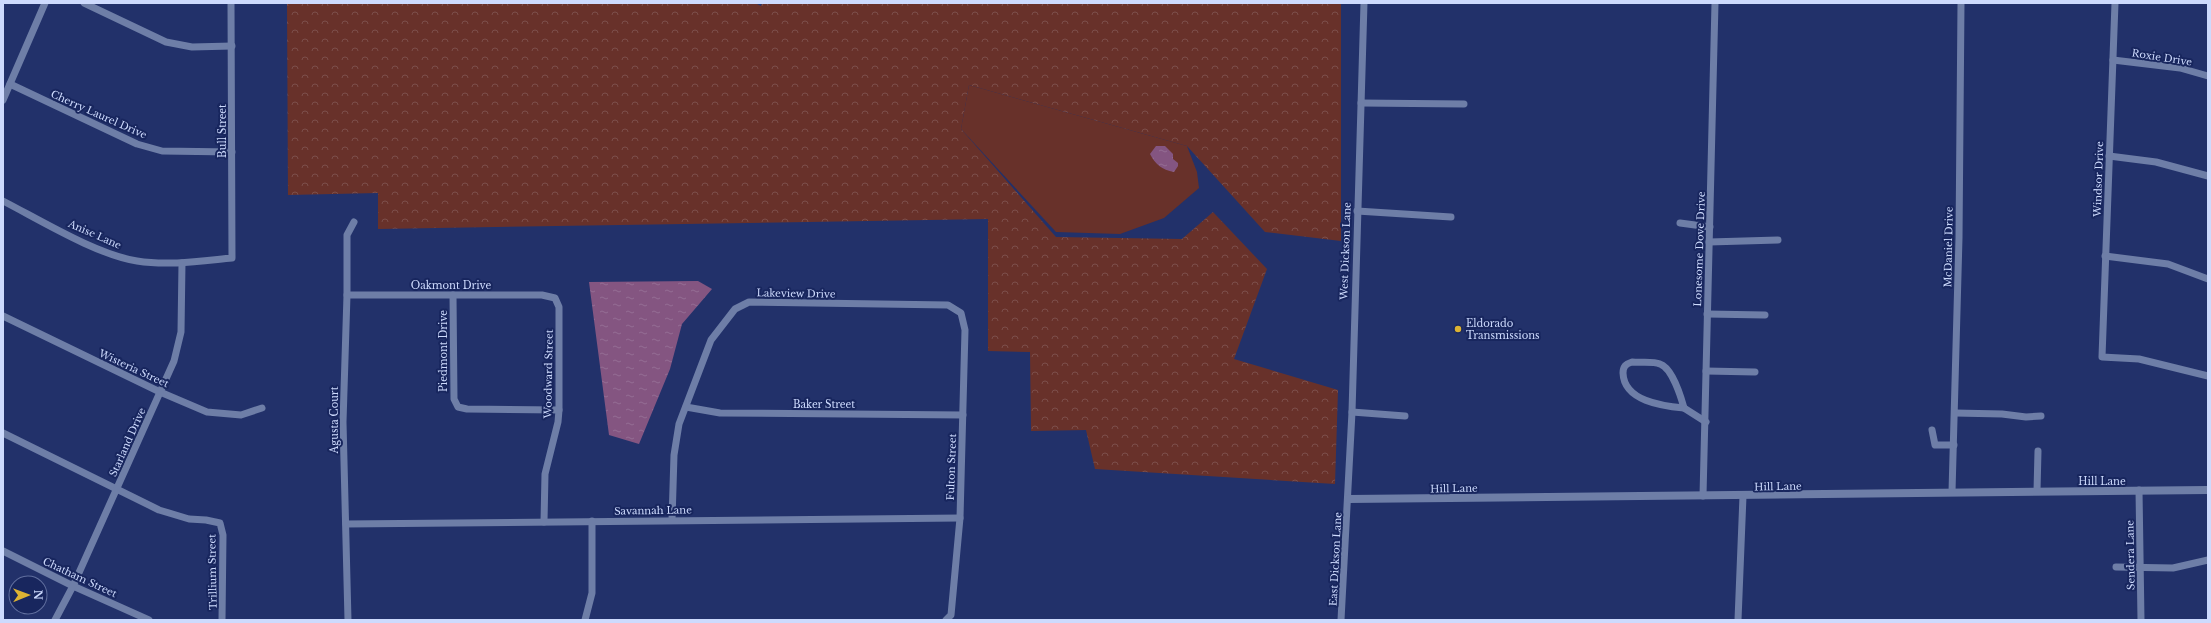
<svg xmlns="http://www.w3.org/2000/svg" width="2211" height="623" viewBox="0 0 2211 623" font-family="'Libre Baskerville',serif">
	<defs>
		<pattern id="forest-crowns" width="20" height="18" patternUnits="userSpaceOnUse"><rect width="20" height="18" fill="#68312a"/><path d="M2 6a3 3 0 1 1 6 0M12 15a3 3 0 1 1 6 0" fill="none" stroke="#7c4e4a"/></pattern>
		<pattern id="water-ripples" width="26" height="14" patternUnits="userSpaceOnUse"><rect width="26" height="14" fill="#845581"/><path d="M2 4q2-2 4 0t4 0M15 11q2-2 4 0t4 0" fill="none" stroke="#946d94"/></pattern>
	</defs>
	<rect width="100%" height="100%" fill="#22316a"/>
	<!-- green -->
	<path fill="#68312a" d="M969 85 1187 146 1197 172 1199 188 1164 218 1120 234 1056 232 961 129Z"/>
	<!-- forest -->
	<path fill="url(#forest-crowns)" d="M287 3H755L761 6 762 3H1341V241L1265 232 1187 146 969 85 961 129 1056 237 1182 239 1213 212 1267 269 1234 359 1338 390 1335 484 1095 469 1086 430 1031 431 1030 352 988 351V219L378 229V193L288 195Z"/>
	<!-- water -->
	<g fill="url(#water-ripples)">
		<path d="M1156 146H1165L1173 154V159L1178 163V166L1174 172C1162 170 1155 164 1150 154Z"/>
		<path d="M698 281 712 289 682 324 670 369 639 444 609 435 589 282Z"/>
	</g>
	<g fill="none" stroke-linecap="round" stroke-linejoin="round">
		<!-- minor -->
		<g stroke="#6e7ea7" stroke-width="7">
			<path d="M84 3 166 42 192 47 232 46"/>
			<path d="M2115 3 2102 357 2139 359 2208 376"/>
			<path d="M2113 60 2180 68 2208 76"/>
			<path d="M10 84 137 144 162 151 232 152"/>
			<path d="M3 100 45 3"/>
			<path d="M1361 103 1464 104"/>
			<path d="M2109 156 2156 162 2208 176"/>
			<path d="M3 201C40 220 97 255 137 261 168 266 201 261 232 258L231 3"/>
			<path d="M1357 211 1451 217"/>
			<path d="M1680 223 1710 227"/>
			<path d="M1709 242 1778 240"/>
			<path d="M2105 256 2168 264 2208 279"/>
			<path d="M347 295H542L555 298 559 307V410L558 422 545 474 544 522"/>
			<path d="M453 295 454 399 458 407 467 409 559 410"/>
			<path d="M1707 314 1765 315"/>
			<path d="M3 316 160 392 207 412 241 415 262 408"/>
			<path d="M1632 362C1640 363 1653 361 1660 364 1672 368 1681 397 1684 408 1662 406 1624 401 1623 373 1623 366 1626 364 1632 362Z"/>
			<path d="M1706 371 1755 372"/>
			<path d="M686 407 720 413 963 415"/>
			<path d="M1684 408 1706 422"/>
			<path d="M1352 412 1405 416"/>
			<path d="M1955 413 2002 414 2026 417 2041 416"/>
			<path d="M1932 430 1935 445H1954"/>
			<path d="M3 433 159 510 189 519 206 520 220 523 223 535 222 620"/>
			<path d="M2139 490 2141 620"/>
			<path d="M2037 491 2038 451"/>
			<path d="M1952 492 1959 238 1961 3"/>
			<path d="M1703 496 1715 3"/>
			<path d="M672 520 674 455 679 424 711 340 735 309 749 302 948 305 961 313 965 330 960 518 951 615 946 620"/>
			<path d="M346 524 960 518"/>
			<path d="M3 551 73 586 149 620"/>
			<path d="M2116 567 2173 568 2208 560"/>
			<path d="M55 620 73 586 174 361 181 332 182 263"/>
			<path d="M348 620 343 422 347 295V235L354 222"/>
			<path d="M585 620 592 593V521"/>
			<path d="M1341 620 1352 412 1364 3"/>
			<path d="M1738 620 1743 496"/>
		</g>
		<!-- tertiary -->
		<path stroke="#6e7ea7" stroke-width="8" d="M1348 499 2208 490"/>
	</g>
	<!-- markers -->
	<circle fill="#dcb233" stroke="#18265e" stroke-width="1.5" cx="1458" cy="329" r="4"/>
	<g text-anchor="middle" stroke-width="4" stroke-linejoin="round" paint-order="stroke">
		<!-- street labels -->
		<g font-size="10" fill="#cddafd" stroke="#18265e">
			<text transform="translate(2162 57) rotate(9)" y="4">Roxie Drive</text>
			<text transform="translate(99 114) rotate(24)" y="4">Cherry Laurel Drive</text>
			<text transform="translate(222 131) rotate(-90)" y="4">Bull Street</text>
			<text transform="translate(2098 179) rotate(-88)" y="4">Windsor Drive</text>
			<text transform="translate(95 234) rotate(24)" y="4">Anise Lane</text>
			<text transform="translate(1948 247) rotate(-89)" y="4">McDaniel Drive</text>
			<text transform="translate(1699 249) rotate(-88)" y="4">Lonesome Dove Drive</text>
			<text transform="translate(1345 251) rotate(-88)" y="4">West Dickson Lane</text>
			<text x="451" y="289">Oakmont Drive</text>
			<text transform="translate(796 293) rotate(1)" y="4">Lakeview Drive</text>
			<text transform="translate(443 351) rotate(-90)" y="4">Piedmont Drive</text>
			<text transform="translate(134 368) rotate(25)" y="4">Wisteria Street</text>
			<text transform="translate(548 374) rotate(-89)" y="4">Woodward Street</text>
			<text x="824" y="408">Baker Street</text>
			<text transform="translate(334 420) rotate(-90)" y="4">Agusta Court</text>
			<text transform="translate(127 442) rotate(-66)" y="4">Starland Drive</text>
			<text transform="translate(951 467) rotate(-88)" y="4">Fulton Street</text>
			<text x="2102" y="485">Hill Lane</text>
			<text transform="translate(1778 486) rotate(-1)" y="4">Hill Lane</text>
			<text transform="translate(1454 488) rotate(-1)" y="4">Hill Lane</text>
			<text transform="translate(653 510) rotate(-1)" y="4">Savannah Lane</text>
			<text transform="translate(2130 555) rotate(-91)" y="4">Sendera Lane</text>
			<text transform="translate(1335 559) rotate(-87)" y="4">East Dickson Lane</text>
			<text transform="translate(212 572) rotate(-91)" y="4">Trillium Street</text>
			<text transform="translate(80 577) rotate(25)" y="4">Chatham Street</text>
		</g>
		<!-- poi labels -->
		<g font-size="10" fill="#cddafd" stroke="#18265e" text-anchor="start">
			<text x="1466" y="327">Eldorado<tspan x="1466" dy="12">Transmissions</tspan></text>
		</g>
	</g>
	<!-- border -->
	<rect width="2211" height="623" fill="none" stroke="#cddafd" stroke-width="8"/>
	<!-- north arrow -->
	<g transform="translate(28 595) rotate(89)"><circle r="19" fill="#18265e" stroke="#606e9e"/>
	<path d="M0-3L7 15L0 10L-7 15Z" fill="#dcb233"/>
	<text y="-6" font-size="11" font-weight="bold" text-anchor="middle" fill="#cddafd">N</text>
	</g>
</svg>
